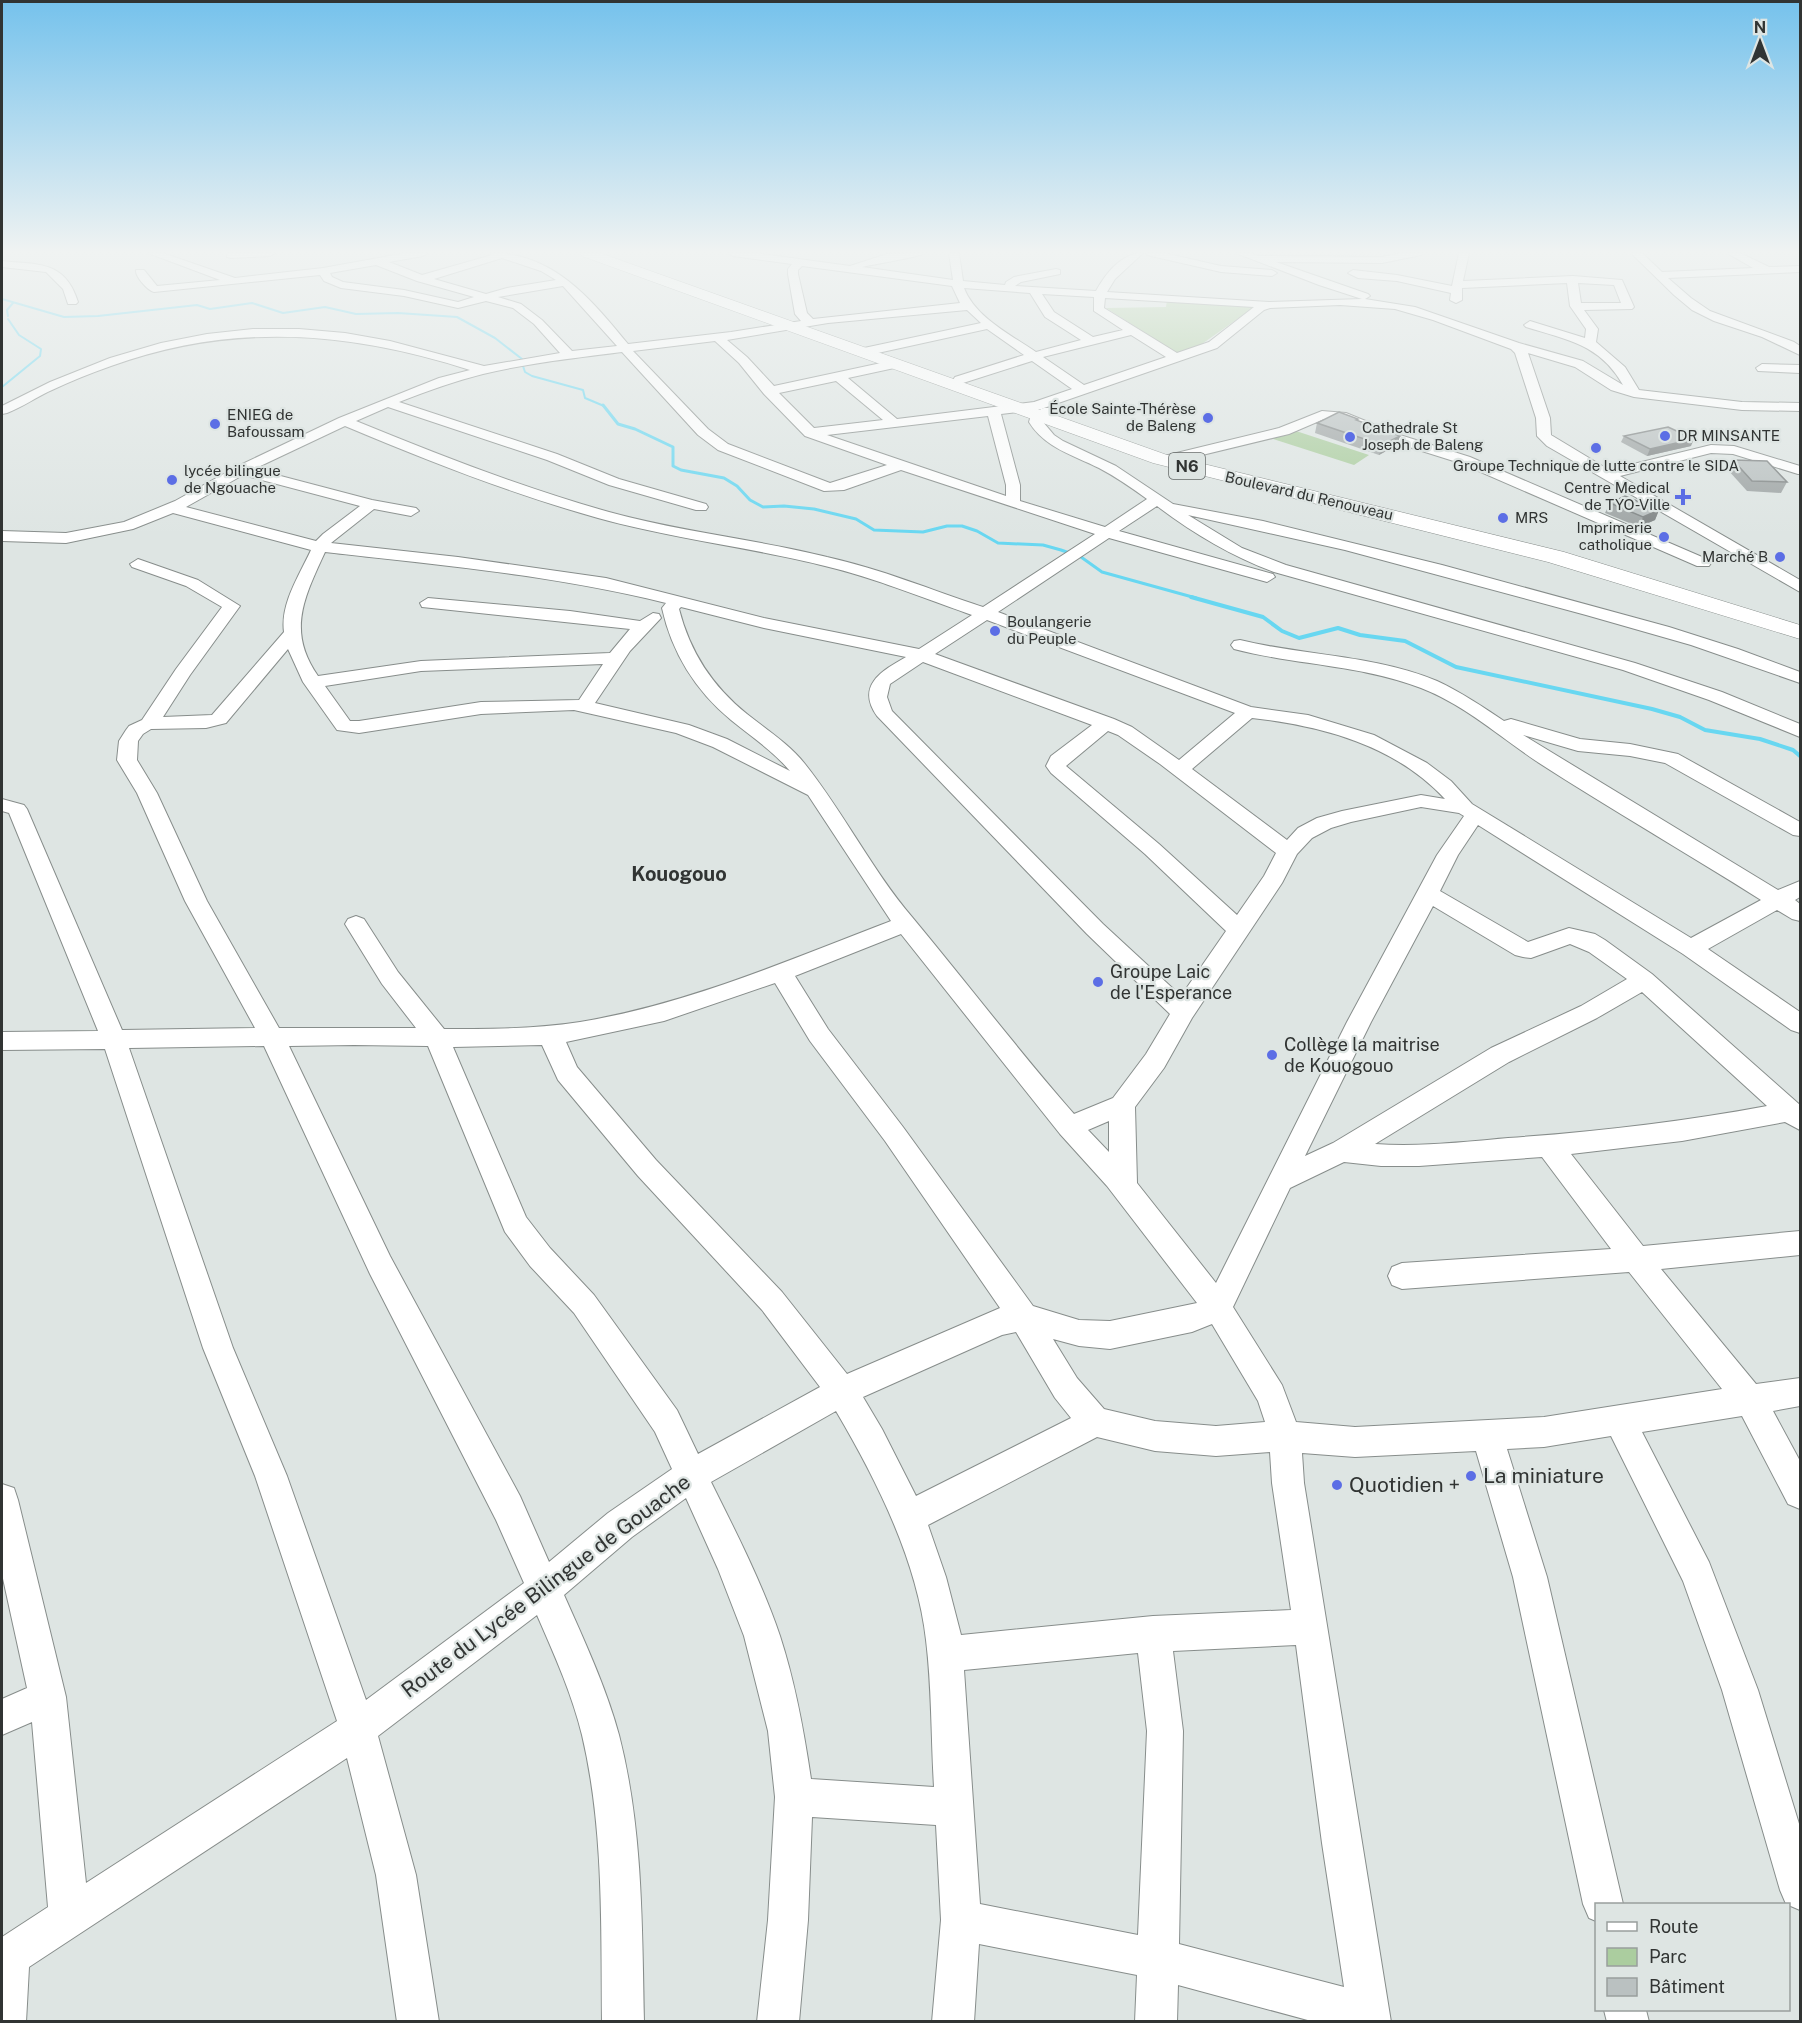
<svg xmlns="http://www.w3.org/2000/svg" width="1802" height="2023" viewBox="0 0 1802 2023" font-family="'Public Sans',sans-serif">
	<rect width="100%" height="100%" fill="#dee5e3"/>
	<!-- green -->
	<g fill="#abcd9f">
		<path d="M1167 300 1251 306 1253 308 1199 346 1178 354 1106 308 1166 307Z"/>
		<path d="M1296 431 1369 455 1354 465 1270 438Z"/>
	</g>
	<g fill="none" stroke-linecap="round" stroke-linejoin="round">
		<!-- stream-far2 -->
		<g stroke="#68d7f1" stroke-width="2">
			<path d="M2 299 64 317 98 316 197 305 210 309 252 303 283 313 325 307 356 314 398 313 457 317 495 338 522 359"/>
			<path d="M8 316 7 310 13 303"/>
			<path d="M523 366 525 372 532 376 583 390 585 398 604 406"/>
			<path d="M2 387 40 356 41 349 19 335 8 319"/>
		</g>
		<!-- stream-far1 -->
		<path stroke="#68d7f1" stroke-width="3" d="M603 405 618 424 635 429 673 447V466L681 470 724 478 737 486 750 500 763 507 784 506 814 509 856 519 874 530 923 532 947 526H962L977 531 998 543 1043 545 1061 550 1081 557 1102 572 1196 598"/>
		<!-- stream -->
		<path stroke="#68d7f1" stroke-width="4" d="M1191 597 1263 617 1282 631 1299 638 1338 628 1360 635 1405 641 1456 667 1652 709 1680 717 1705 730 1760 739 1793 750 1800 756"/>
		<defs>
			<g id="minor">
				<path d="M148 253H163L235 278 323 268 406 253H428L423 256 389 262 422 275 492 255 491 253C554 253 591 299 628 344L731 332 801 321 795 314 788 274V269L792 264 733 256 728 253H755L850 266 887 254 925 253C920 257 874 264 862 267L953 280 949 253H959L963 281 1005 285 1006 282 1014 277 1056 269 1060 270V274L1021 282 1015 286 1096 291C1106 273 1122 253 1143 253L1115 279 1107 292 1269 302 1362 299 1319 285 1236 253H1250L1259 256 1382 257 1402 253H1422L1421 255 1382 263 1276 262 1368 294 1370 296 1365 299 1415 307 1519 343 1583 361 1623 385C1600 344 1567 340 1526 327L1524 325 1530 321 1585 338 1586 329 1570 306 1567 283 1462 288V300L1456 303 1450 300 1451 293 1397 281 1358 278 1348 273 1353 270 1397 275 1452 286 1459 253H1469L1463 281 1573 276 1622 280 1634 307 1632 309 1584 310 1598 329 1596 342 1625 367 1639 390 1742 402 1800 403V411L1742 410 1634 397 1611 390 1575 367 1528 353 1550 418 1551 435 1609 470 1711 445 1734 446 1800 466V474H1798L1733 454 1711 453 1620 476 1800 580V592L1547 446 1537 436 1536 418 1515 353 1511 349 1433 320 1395 309 1340 305 1270 308 1264 310 1217 348 1041 409 1001 414 1020 485V501L1105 527 1147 499C1132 488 1116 477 1099 468 1073 455 1045 448 1029 422L1031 415 1043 408H1053L1055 411 1044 417 1043 422 1054 435 1063 441 1116 466 1173 504 1263 521 1442 565 1669 627 1738 649 1800 672V683L1691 645 1586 615 1345 550 1188 515 1242 548 1286 565 1635 663 1722 692 1800 724V737L1709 700 1623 670 1274 572C1231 556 1194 534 1157 506L1119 531 1273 574 1275 577 1267 582 1109 538 998 612 1251 707 1308 715 1374 735 1427 763 1451 781 1472 804 1691 938 1761 900C1687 853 1610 809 1536 761 1499 736 1463 704 1421 688 1361 665 1295 665 1234 649L1231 645 1234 641 1240 640C1305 656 1376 655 1437 681 1461 692 1483 707 1504 721L1511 719 1580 739 1630 744 1678 754 1800 822V836L1793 835 1665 763 1630 756 1578 751 1523 735 1778 890 1800 881V897L1795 900 1800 904V921L1792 919 1777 910 1708 949 1800 1012V1033L1791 1030 1683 954 1478 825 1458 855 1440 891 1528 942 1569 928 1595 934 1605 940 1652 974 1800 1105V1130L1785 1122 1682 1141 1571 1154 1643 1246 1800 1231V1255L1661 1269 1756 1384 1800 1378V1406L1773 1411 1800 1461V1509L1788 1504 1742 1416 1642 1432 1709 1562 1758 1690 1800 1827V1910L1786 1904 1780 1890 1722 1690 1683 1581 1611 1436 1544 1447 1507 1449 1547 1577 1623 1904H1596V1921L1589 1918 1583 1904 1513 1577 1476 1451 1355 1457 1302 1453 1304 1483 1391 2022H1315L1178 1985 1177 2022H1135L1137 1975 979 1944 974 2022H932L941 1920 936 1825 812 1817 808 1920 799 2022H757L768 1920 775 1797 768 1731 744 1636 718 1569 686 1498 632 1537 564 1595C584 1640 606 1687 619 1735 643 1828 642 1926 644 2022H602C601 1926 604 1828 582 1735 572 1694 554 1654 537 1615L378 1736 416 1875 439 2022H397L376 1875 347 1758 29 1967 26 2022H2V1937L48 1907 32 1722 2 1735V1699L27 1688 2 1574V1484L14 1488 18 1500 66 1697 86 1883 337 1721 255 1476 203 1348 105 1049 2 1050V1032L98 1031 9 813 2 811V799L24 805 27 809 122 1030 255 1028 185 901 137 793 117 760 119 741 126 730 129 726 142 720 176 669 222 607 186 586 132 567 130 564 138 559 198 580 240 606 190 675 163 717 212 715 284 632C280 604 300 574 311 550L173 513 133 529 66 543 2 541V531L66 533 124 522 175 501 236 467 339 418 439 378 470 370C348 331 233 322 111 366 91 373 71 381 52 390 36 397 23 407 7 413L2 414V406L50 382 110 358 161 343 207 334 253 329H299L345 333 390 341 484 366 560 353 534 324 513 308 486 301 458 308 404 296 341 288 324 281 320 275 154 292C147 290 135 276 136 270H144L157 286 220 280ZM502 258 541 271 556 280 507 288 486 294 434 279ZM376 265 417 281 474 297 458 302 404 290 343 282 332 277 330 273ZM802 266 952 286 960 303 813 319 807 313 798 274V270ZM1578 283 1614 285 1621 303H1581ZM563 286 617 346 572 351 542 320 521 304 498 297ZM964 288 1030 293 1045 317 1081 340 1036 352C1011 335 975 317 964 288ZM1042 294 1094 297V311L1123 330 1093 337 1054 312ZM1105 298 1254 307 1209 342 1177 353 1104 308ZM967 310 981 323 864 348 858 352 864 356 987 329 1024 355 955 377 953 380 955 383H963L1032 361 1072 389 1034 402 897 419 848 378 899 367 901 364 899 361 895 360 774 386 747 357 727 340 828 323ZM1131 335 1166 357 1084 385 1043 357ZM715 341 739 363 764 394 805 436 887 465 830 483 728 444 708 429 633 351ZM622 352 698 435 718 450 824 491 844 490 901 470 1095 534 983 607C931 590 881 569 827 557 755 539 681 532 609 512 523 488 439 455 356 421L388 407 547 460 609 485 696 510H706L708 507 706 504 619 479 557 454 399 402C427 391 455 381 483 374 529 363 576 358 622 352ZM836 381 883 420 814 428 779 393ZM988 416 1006 485V496L827 435ZM345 426C428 461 512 494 598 518 673 539 750 547 825 566 875 578 923 598 972 615L919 649 764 618 606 578 458 557 331 543 374 509 411 516 419 511 416 508 372 500 254 469ZM243 475 360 506 323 534 316 541 186 507ZM325 552C439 565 554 575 666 603L662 608C672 653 695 690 731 720 752 737 773 751 790 771L727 739 689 725 595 703 630 651 661 618 659 614 653 613 640 621 570 611 428 598 420 603 422 607 630 629 610 653 421 661 318 676C286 631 305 596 325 552ZM681 607 764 628 906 657C881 671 856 686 877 716L1087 934 1170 1014 1146 1054 1113 1098 1074 1114C1018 1050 966 982 912 917 872 870 844 813 805 764 789 744 767 730 747 714 712 686 690 652 679 609ZM987 620 1235 713 1179 760 1132 727 1114 719 935 654ZM288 649 303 682 337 730 359 733 481 714 574 710 676 733 713 747 808 795 891 921C789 960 688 1004 580 1022 535 1029 489 1029 444 1029L398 972 364 919 356 916 348 919 345 924 382 984 416 1028H279L207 901 157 793 137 760 138 741 143 734 151 729 206 728 226 723ZM923 662 1092 725 1051 756 1046 766 1051 773 1145 854 1226 931 1181 996 1103 924 892 711 887 697 890 684ZM603 664 579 700 481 702 359 721H350L325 686 421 671ZM1252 718C1322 726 1395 745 1445 799L1421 795 1342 811 1317 818 1298 828 1287 840 1192 769ZM1108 731 1118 735 1160 764 1276 853 1264 876 1237 915 1159 844 1066 766ZM1421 807 1459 813 1464 816 1437 855 1347 1022 1216 1283 1137 1183 1135 1107 1164 1068 1192 1018 1282 883 1297 854 1312 838 1331 828 1351 822ZM1433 906 1515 955 1523 957 1531 958 1570 944 1589 952 1627 979 1581 1006 1491 1048 1333 1143 1305 1156 1371 1022ZM901 934 1060 1134 1107 1186 1197 1303 1110 1321 1079 1320 1033 1306 903 1127 828 1029 795 976ZM775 983 810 1041 885 1141 1000 1308 847 1374 782 1292 656 1160 577 1067 566 1042 664 1021ZM1642 992 1767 1106C1681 1122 1595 1132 1508 1138 1464 1142 1419 1147 1375 1144L1509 1062 1597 1018ZM354 1045 428 1046 505 1232 530 1266 574 1313 655 1432 672 1469 608 1513 549 1562 520 1496 390 1256 289 1046ZM542 1045 558 1080 638 1176 762 1310 820 1387 698 1454 677 1410 594 1295 550 1248 526 1217 453 1047ZM264 1046 370 1274 496 1520 524 1583 366 1700 287 1476 233 1348 129 1048ZM1109 1121V1152L1088 1130ZM1542 1157 1611 1249 1402 1263 1392 1267 1388 1276 1392 1285 1402 1289 1629 1272 1722 1389 1544 1417 1355 1427 1296 1422 1282 1385 1233 1307 1290 1188 1344 1162 1381 1166H1419ZM1212 1324 1258 1401 1265 1422 1216 1426 1155 1421 1104 1409 1077 1378 1053 1339 1079 1346 1110 1349 1192 1332ZM1016 1332 1055 1398 1071 1418 916 1496 882 1429 863 1397 1002 1335ZM836 1411C876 1479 917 1560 926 1640 932 1688 931 1738 934 1787L811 1779C804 1731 795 1682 780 1636 762 1583 736 1532 711 1482ZM1097 1437 1155 1451 1216 1456 1270 1452 1272 1483 1291 1610 1153 1616 961 1635 946 1577 928 1525ZM1296 1645 1322 1843 1344 1987 1179 1944 1183 1731 1173 1651ZM1138 1653 1147 1731 1138 1935 980 1904 964 1670Z"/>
				<path d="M227 253H275L270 256 231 258 227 257Z"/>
				<path d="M1146 253H1164L1221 266 1272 270 1277 273 1272 276 1221 272 1147 255Z"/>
				<path d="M1631 253H1642L1662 272 1753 268 1727 253H1740L1769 267 1800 266V272L1668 278 1691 298 1710 311 1794 342 1800 346V355L1762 337 1714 321 1692 310 1674 295Z"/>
				<path d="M2 261C38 265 65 260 78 302L76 304H68L63 289 46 272 2 267Z"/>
				<path d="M1762 364 1800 365V373L1758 371 1756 368Z"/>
				<path d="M1322 411 1346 413 1400 435 1470 457 1709 560 1711 563 1709 566H1697L1460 463 1390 441 1339 420 1324 419 1289 434 1165 464 1158 460 1160 457 1279 428Z"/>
				<path d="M1604 2010H1646L1649 2022H1607Z"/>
			</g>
			<path id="highway" d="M580 253H600L1167 455 1564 552 1800 625V639L1548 562 1153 463 582 256Z"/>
		</defs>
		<!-- minor casing -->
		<use href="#minor" stroke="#878d8b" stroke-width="2"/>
		<!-- highway casing -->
		<use href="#highway" stroke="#878d8b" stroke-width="1"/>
		<!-- minor -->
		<use href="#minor" fill="#fff" fill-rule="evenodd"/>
		<!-- highway -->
		<use href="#highway" fill="#fff" fill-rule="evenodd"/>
	</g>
	<!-- wall -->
	<g fill="#a0a6a6">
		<path d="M1357 421 1400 436 1397 445 1379 455 1315 433 1317 423Z"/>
		<path d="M1624 436 1691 446 1647 456 1621 442Z"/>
		<path d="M1733 460 1787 482 1781 493 1747 491 1728 470Z"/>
		<path d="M1610 503 1659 510 1655 520 1639 527 1605 513Z"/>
	</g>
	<!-- shaded-wall -->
	<g fill="#828787">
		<path d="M1400 436 1397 445 1379 455 1382 445Z"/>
		<path d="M1694 439 1691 446 1647 456 1650 449Z"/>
		<path d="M1659 510 1655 520 1639 527 1643 517Z"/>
	</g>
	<!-- building -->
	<g fill="#bac1c1" stroke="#828787" stroke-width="1.5">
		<path d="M1339 412 1358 419 1356 420 1400 436 1382 445 1317 423Z"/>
		<path d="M1668 427 1694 439 1650 449 1624 436Z"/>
		<path d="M1733 460 1767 461 1787 482 1752 481Z"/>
		<path d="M1625 496 1659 510 1643 517 1610 503Z"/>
	</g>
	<!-- sky -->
	<linearGradient id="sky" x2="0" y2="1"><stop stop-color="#75c2ec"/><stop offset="0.47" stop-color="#f0f3f2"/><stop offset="1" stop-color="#f0f3f2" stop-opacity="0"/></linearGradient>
	<rect width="1802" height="536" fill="url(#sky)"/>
	<!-- markers -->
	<g fill="#5c6ee5" stroke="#dee5e3" stroke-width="2">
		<circle cx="1208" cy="418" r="6"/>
		<circle cx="215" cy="424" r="6"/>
		<circle cx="1665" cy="436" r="6"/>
		<circle cx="1350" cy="437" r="6"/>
		<circle cx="1596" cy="448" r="6"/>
		<circle cx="172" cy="480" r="6"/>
		<path d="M1680 488h6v6h6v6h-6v6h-6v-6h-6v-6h6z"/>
		<circle cx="1503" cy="518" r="6"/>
		<circle cx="1664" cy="537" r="6"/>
		<circle cx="1780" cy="557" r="6"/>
		<circle cx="995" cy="631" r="6"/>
		<circle cx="1098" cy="982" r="6"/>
		<circle cx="1272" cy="1055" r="6"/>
		<circle cx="1471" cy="1476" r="6"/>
		<circle cx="1337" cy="1485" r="6"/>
	</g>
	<g text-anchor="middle" stroke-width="4.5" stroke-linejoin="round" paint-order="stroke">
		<!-- far-poi labels -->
		<g font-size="15" fill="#313433" stroke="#dee5e3" text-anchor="start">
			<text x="1196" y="414" text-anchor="end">École Sainte-Thérèse<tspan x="1196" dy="17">de Baleng</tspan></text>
			<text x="227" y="420">ENIEG de<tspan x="227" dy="17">Bafoussam</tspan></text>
			<text x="1362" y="433">Cathedrale St<tspan x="1362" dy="17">Joseph de Baleng</tspan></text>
			<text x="1677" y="441">DR MINSANTE</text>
			<text x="1596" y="471" text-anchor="middle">Groupe Technique de lutte contre le SIDA</text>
			<text x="184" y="476">lycée bilingue<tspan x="184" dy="17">de Ngouache</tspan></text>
			<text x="1670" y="493" text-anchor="end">Centre Medical<tspan x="1670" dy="17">de TYO-Ville</tspan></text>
			<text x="1515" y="523">MRS</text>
			<text x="1652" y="533" text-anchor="end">Imprimerie<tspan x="1652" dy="17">catholique</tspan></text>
			<text x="1768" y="562" text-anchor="end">Marché B</text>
			<text x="1007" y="627">Boulangerie<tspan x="1007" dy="17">du Peuple</tspan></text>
		</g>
		<!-- far-street labels -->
		<g font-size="15" fill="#313433" stroke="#dee5e3">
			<text transform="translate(1309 496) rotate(13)" y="5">Boulevard du Renouveau</text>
		</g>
		<!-- shield labels -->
		<rect fill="#dee5e3" stroke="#656968" stroke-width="1.5" x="1169" y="453" width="36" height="26" rx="4.5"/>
		<g font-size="16" font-weight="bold" fill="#313433">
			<text x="1187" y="472">N6</text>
		</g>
		<!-- poi labels -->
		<g font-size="18" fill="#313433" stroke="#dee5e3" text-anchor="start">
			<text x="1110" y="978">Groupe Laic<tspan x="1110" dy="21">de l'Esperance</tspan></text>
			<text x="1284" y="1051">Collège la maitrise<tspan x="1284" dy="21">de Kouogouo</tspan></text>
		</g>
		<!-- neighbourhood labels -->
		<g font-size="20" font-weight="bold" fill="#313433" stroke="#dee5e3">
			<text x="679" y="881">Kouogouo</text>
		</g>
		<!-- near-poi labels -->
		<g font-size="21" fill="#313433" stroke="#dee5e3" text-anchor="start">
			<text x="1483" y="1483">La miniature</text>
			<text x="1349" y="1492">Quotidien +</text>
		</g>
		<!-- near-street labels -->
		<g font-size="21" fill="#313433" stroke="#dee5e3">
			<text transform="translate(546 1586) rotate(-37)" y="7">Route du Lycée Bilingue de Gouache</text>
		</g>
	</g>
	<!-- border -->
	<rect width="1802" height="2023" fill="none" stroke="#313433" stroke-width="6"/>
	<!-- legend -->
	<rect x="1595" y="1903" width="195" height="108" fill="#dee5e3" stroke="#999e9d" stroke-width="1.5"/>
	<rect x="1607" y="1922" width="30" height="9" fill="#ffffff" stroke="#999e9d" stroke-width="1.5"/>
	<text x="1649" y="1933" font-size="18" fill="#313433">Route</text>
	<rect x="1607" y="1948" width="30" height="18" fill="#abcd9f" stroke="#999e9d" stroke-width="1.5"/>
	<text x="1649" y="1963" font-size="18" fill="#313433">Parc</text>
	<rect x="1607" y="1978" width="30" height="18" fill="#bac1c1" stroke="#999e9d" stroke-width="1.5"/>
	<text x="1649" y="1993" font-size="18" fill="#313433">Bâtiment</text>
	<!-- north arrow -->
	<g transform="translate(1760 42)" stroke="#dee5e3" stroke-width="4.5" paint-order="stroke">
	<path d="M0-4.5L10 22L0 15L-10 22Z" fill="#313433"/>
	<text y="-9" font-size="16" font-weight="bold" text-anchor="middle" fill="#313433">N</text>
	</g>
</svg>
